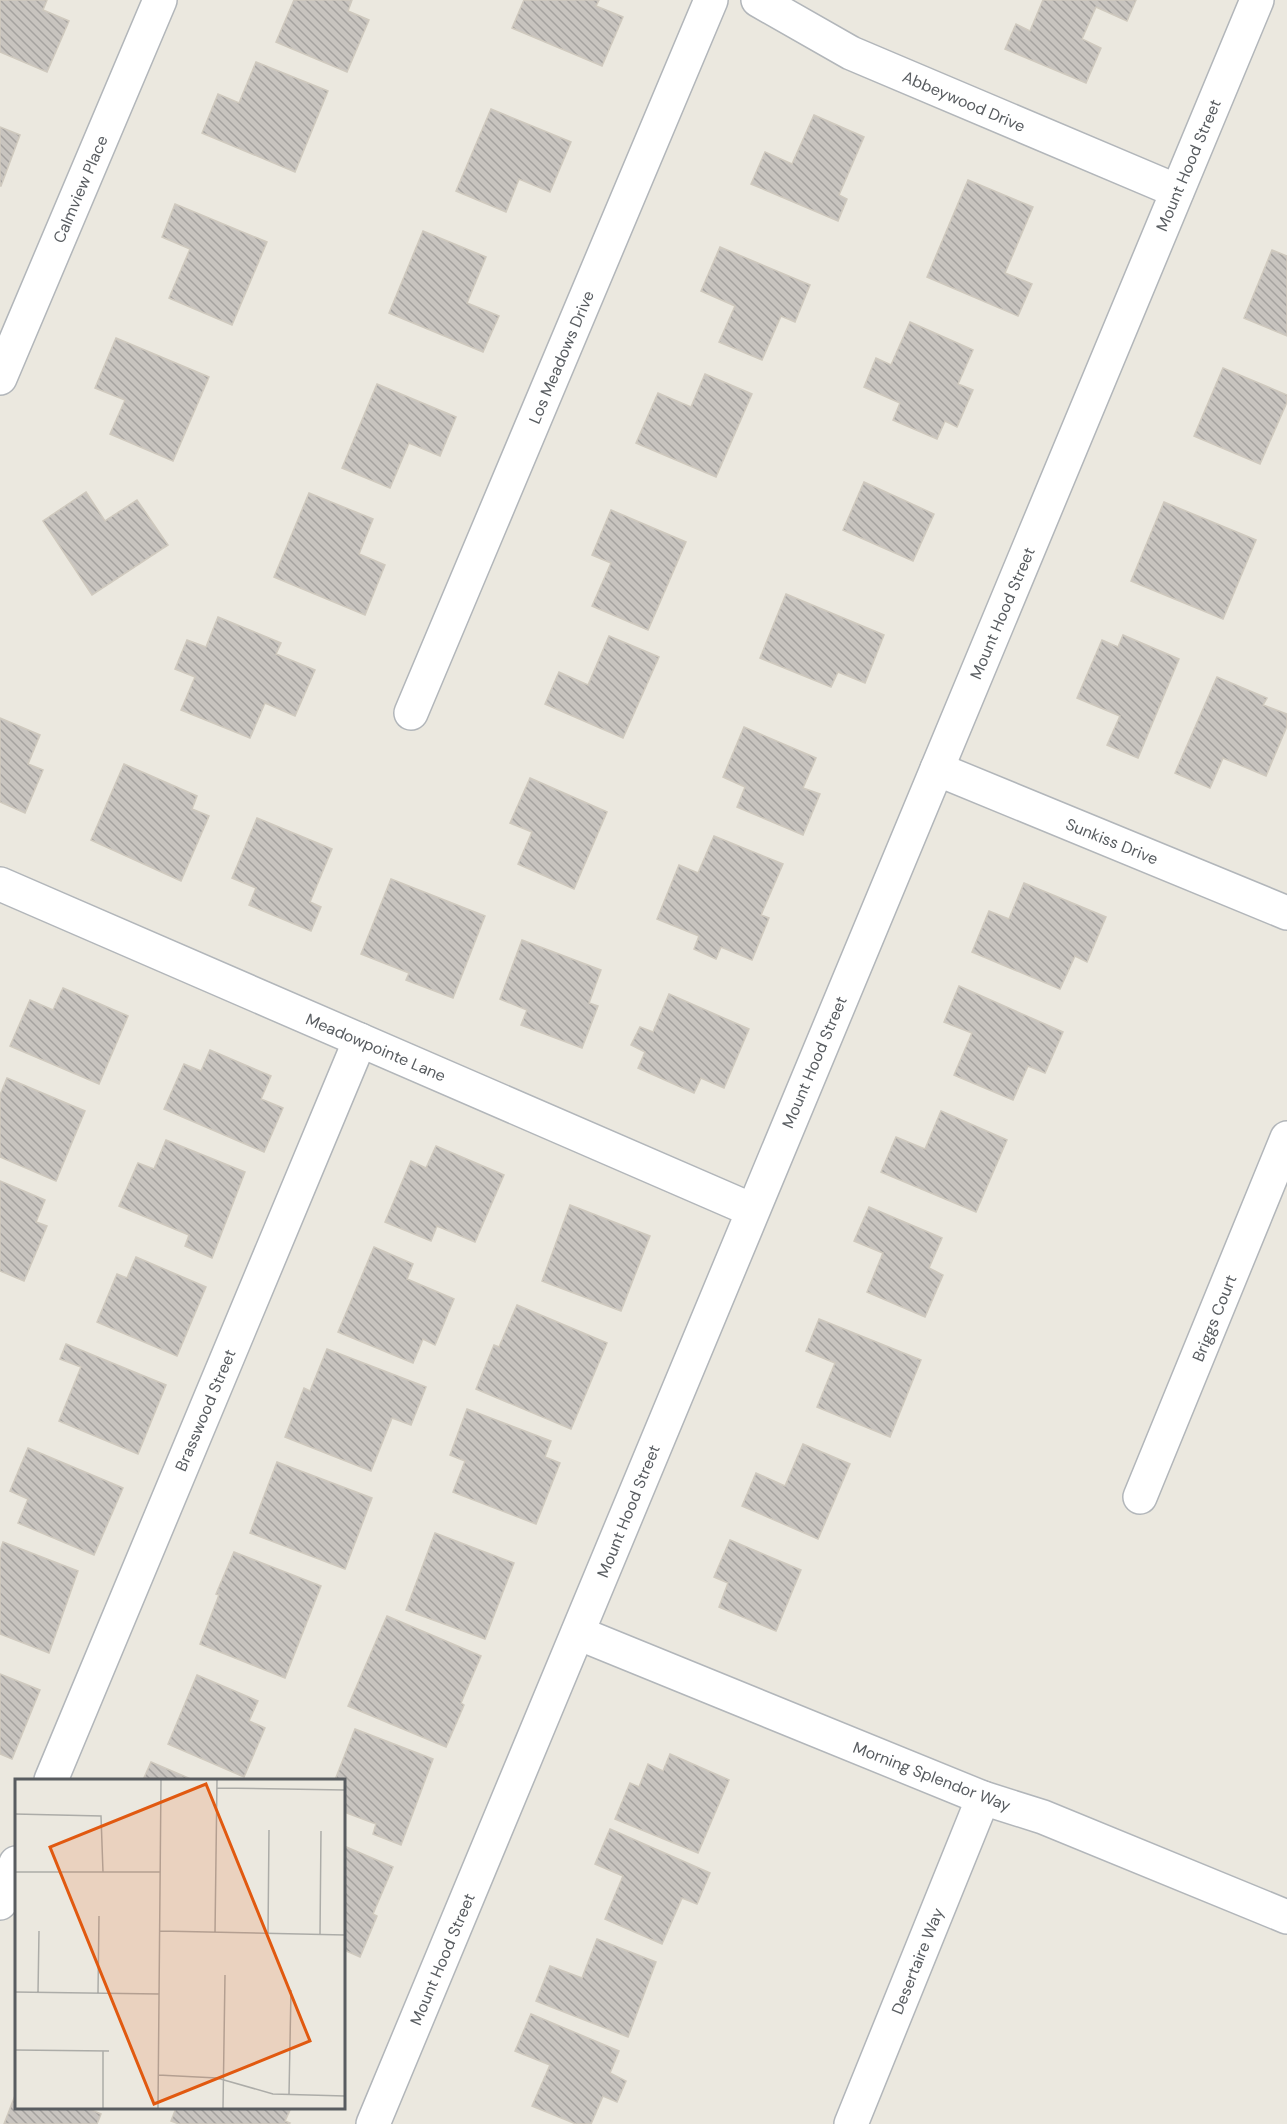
<svg xmlns="http://www.w3.org/2000/svg" width="1287" height="2124" viewBox="0 0 1287 2124" font-family="'DM Sans',sans-serif">
	<defs>
		<pattern id="building-back-hatch" width="6" height="6" patternUnits="userSpaceOnUse" patternTransform="scale(1.5)"><rect width="6" height="6" fill="#c8c4bf"/><path d="M-1 5l2 2M0 0l6 6M5-1l2 2" fill="none" stroke="#a5a29f"/></pattern>
	</defs>
	<rect width="100%" height="100%" fill="#ebe8df"/>
	<!-- building -->
	<g fill="url(#building-back-hatch)" stroke="#cfc9be" stroke-width="1.5">
		<path d="M0 0H47L43 10 69 21 47 72 0 52Z"/>
		<path d="M294 0H352L348 11 369 20 347 72 276 42Z"/>
		<path d="M524 0H599L596 6 623 17 602 66 512 28Z"/>
		<path d="M1043 0H1136L1127 21 1096 7 1082 39 1101 48 1086 83 1005 49 1016 24 1030 31Z"/>
		<path d="M256 62 328 91 295 172 202 133 218 94 239 103Z"/>
		<path d="M491 109 571 142 550 192 519 179 506 212 456 191Z"/>
		<path d="M814 115 864 137 839 195 847 199 838 221 751 184 765 152 792 164Z"/>
		<path d="M0 127 20 135 1 186H0Z"/>
		<path d="M968 180 1033 207 1005 273 1032 284 1018 316 927 277Z"/>
		<path d="M175 204 267 242 232 325 169 298 190 249 162 237Z"/>
		<path d="M423 231 486 257 467 303 499 316 483 352 389 313Z"/>
		<path d="M720 247 810 285 795 322 781 316 762 360 719 342 735 306 701 291Z"/>
		<path d="M1272 250 1287 256V336L1244 318Z"/>
		<path d="M910 322 973 350 958 384 973 390 957 427 945 421 937 439 893 420 900 403 864 387 876 358 891 365Z"/>
		<path d="M116 338 209 377 173 461 110 434 125 400 95 388Z"/>
		<path d="M1223 368 1287 395V402L1260 464 1194 436Z"/>
		<path d="M705 374 752 394 716 477 636 443 658 393 691 407Z"/>
		<path d="M377 384 456 417 440 456 409 443 390 488 342 468Z"/>
		<path d="M864 482 934 514 913 561 843 530Z"/>
		<path d="M86 492 105 521 137 500 168 545 92 595 43 521Z"/>
		<path d="M309 493 373 519 359 554 385 565 365 615 274 577Z"/>
		<path d="M1164 502 1256 540 1223 619 1131 581Z"/>
		<path d="M611 510 686 542 648 630 592 606 611 563 592 555Z"/>
		<path d="M786 594 884 635 865 683 838 672 831 687 760 658Z"/>
		<path d="M218 617 281 643 276 654 315 670 295 716 265 703 250 738 181 710 195 677 175 669 187 640 206 647Z"/>
		<path d="M1123 635 1179 659 1138 758 1107 745 1120 716 1077 698 1102 640 1118 647Z"/>
		<path d="M609 636 659 657 623 738 545 704 559 672 588 685Z"/>
		<path d="M1217 677 1267 698 1263 705 1287 714V726L1266 776 1223 758 1210 788 1175 773Z"/>
		<path d="M0 718 40 735 28 764 43 770 25 813 0 802Z"/>
		<path d="M744 727 816 758 803 788 820 794 803 835 737 807 745 787 723 777Z"/>
		<path d="M124 764 197 796 192 809 209 816 181 881 91 840Z"/>
		<path d="M530 778 607 812 574 889 518 864 532 832 510 823Z"/>
		<path d="M257 818 332 849 310 902 321 907 311 931 249 905 256 888 232 878Z"/>
		<path d="M714 836 783 864 761 915 769 918 752 960 721 947 716 959 694 949 699 936 657 919 679 865 698 873Z"/>
		<path d="M391 879 485 916 453 998 406 980 409 973 361 954Z"/>
		<path d="M1024 883 1106 917 1087 962 1075 956 1060 989 972 952 989 911 1009 919Z"/>
		<path d="M522 940 601 970 589 1003 598 1006 582 1048 521 1025 527 1010 500 999Z"/>
		<path d="M959 986 1063 1032 1045 1073 1028 1066 1013 1100 954 1075 972 1033 944 1022Z"/>
		<path d="M63 988 128 1016 99 1084 10 1046 30 1000 53 1010Z"/>
		<path d="M669 994 749 1029 724 1088 701 1078 694 1093 638 1068 645 1052 631 1045 640 1027 653 1032Z"/>
		<path d="M210 1050 271 1076 261 1099 283 1108 264 1152 164 1109 184 1064 201 1071Z"/>
		<path d="M7 1078 85 1111 56 1181 0 1157V1095Z"/>
		<path d="M941 1111 1007 1140 976 1212 881 1172 896 1137 925 1149Z"/>
		<path d="M166 1140 245 1172 212 1258 185 1246 189 1235 119 1206 138 1163 154 1169Z"/>
		<path d="M436 1146 504 1175 475 1242 437 1226 431 1241 385 1222 411 1161 426 1168Z"/>
		<path d="M0 1181 45 1200 36 1222 47 1226 24 1281 0 1271Z"/>
		<path d="M570 1205 650 1236 621 1311 542 1281Z"/>
		<path d="M869 1207 942 1238 929 1268 943 1275 925 1317 867 1292 883 1253 854 1241Z"/>
		<path d="M374 1247 413 1264 407 1279 454 1299 435 1345 423 1339 413 1363 338 1332Z"/>
		<path d="M136 1257 206 1287 177 1356 97 1322 117 1274 127 1278Z"/>
		<path d="M517 1305 607 1343 571 1429 476 1389 494 1345 499 1347Z"/>
		<path d="M819 1319 921 1360 890 1437 817 1407 835 1363 806 1351Z"/>
		<path d="M66 1344 166 1385 138 1454 59 1421 81 1367 60 1359Z"/>
		<path d="M327 1349 426 1387 411 1425 392 1418 371 1471 285 1437 304 1388 310 1391Z"/>
		<path d="M467 1409 551 1441 545 1457 560 1463 536 1524 453 1492 465 1461 450 1455Z"/>
		<path d="M803 1444 850 1464 818 1539 742 1506 756 1473 785 1486Z"/>
		<path d="M28 1448 123 1488 94 1555 18 1523 28 1499 10 1491Z"/>
		<path d="M277 1462 372 1498 345 1569 250 1533Z"/>
		<path d="M435 1533 514 1563 485 1639 406 1610Z"/>
		<path d="M730 1540 801 1570 776 1631 719 1607 728 1583 714 1577Z"/>
		<path d="M3 1542 78 1571 49 1653 0 1634V1551Z"/>
		<path d="M234 1552 321 1586 285 1678 200 1644 219 1595 216 1594Z"/>
		<path d="M387 1616 481 1656 461 1703 464 1705 446 1747 348 1706Z"/>
		<path d="M0 1674 40 1690 12 1759 0 1754Z"/>
		<path d="M197 1675 258 1701 249 1721 265 1728 244 1777 168 1744Z"/>
		<path d="M355 1729 433 1759 401 1845 373 1834 376 1824 344 1812V1780H335Z"/>
		<path d="M670 1754 729 1780 698 1853 615 1819 630 1783 639 1787 648 1764 663 1771Z"/>
		<path d="M151 1762 193 1780H143Z"/>
		<path d="M610 1829 710 1873 697 1904 682 1898 662 1944 605 1919 623 1876 595 1864Z"/>
		<path d="M344 1846 393 1867 373 1914 377 1916 360 1957 344 1950Z"/>
		<path d="M597 1939 656 1962 628 2037 536 2001 550 1966 582 1978Z"/>
		<path d="M531 2014 619 2051 610 2073 626 2081 617 2102 603 2096 591 2124H576L532 2106 550 2065 515 2051Z"/>
		<path d="M16 2093V2108H87L101 2114 97 2124H4Z"/>
		<path d="M176 2108H291L285 2121 290 2123 289 2124H179L171 2121Z"/>
	</g>
	<g fill="none" stroke-linecap="round" stroke-linejoin="round">
		<defs>
			<g id="minor">
				<path d="M758 0 851 53 1177 191"/>
				<path d="M0 378 160 0"/>
				<path d="M411 713 711 0"/>
				<path d="M937 769 1287 913"/>
				<path d="M0 884 752 1210"/>
				<path d="M1140 1497 1287 1138"/>
				<path d="M578 1633 983 1798 1043 1817 1287 1917"/>
				<path d="M51 1780 360 1040"/>
				<path d="M0 1903 16 1863"/>
				<path d="M851 2124 983 1798"/>
			</g>
			<path id="tertiary" d="M373 2124 1257 0"/>
		</defs>
		<!-- minor casing -->
		<use href="#minor" stroke="#b2b6ba" stroke-width="36"/>
		<!-- tertiary casing -->
		<use href="#tertiary" stroke="#b2b6ba" stroke-width="36"/>
		<!-- minor -->
		<use href="#minor" stroke="#fff" stroke-width="33"/>
		<!-- tertiary -->
		<use href="#tertiary" stroke="#fff" stroke-width="33"/>
	</g>
	<g text-anchor="middle" stroke-width="4.5" stroke-linejoin="round" paint-order="stroke">
		<!-- street labels -->
		<g font-size="16" fill="#585c60" stroke="#fff">
			<text transform="translate(964 101) rotate(23)" y="6">Abbeywood Drive</text>
			<text transform="translate(1188 165) rotate(-67)" y="6">Mount Hood Street</text>
			<text transform="translate(80 189) rotate(-67)" y="6">Calmview Place</text>
			<text transform="translate(561 357) rotate(-67)" y="6">Los Meadows Drive</text>
			<text transform="translate(1002 613) rotate(-67)" y="6">Mount Hood Street</text>
			<text transform="translate(1112 841) rotate(22)" y="6">Sunkiss Drive</text>
			<text transform="translate(376 1047) rotate(23)" y="6">Meadowpointe Lane</text>
			<text transform="translate(814 1062) rotate(-67)" y="6">Mount Hood Street</text>
			<text transform="translate(1214 1318) rotate(-68)" y="6">Briggs Court</text>
			<text transform="translate(205 1410) rotate(-67)" y="6">Brasswood Street</text>
			<text transform="translate(628 1511) rotate(-68)" y="6">Mount Hood Street</text>
			<text transform="translate(932 1776) rotate(21)" y="6">Morning Splendor Way</text>
			<text transform="translate(442 1959) rotate(-67)" y="6">Mount Hood Street</text>
			<text transform="translate(917 1961) rotate(-68)" y="6">Desertaire Way</text>
		</g>
	</g>
	<!-- overview -->
	<g transform="translate(15 1779)">
		<rect width="330" height="330" fill="#ebe8df"/>
		<path fill="none" stroke="#acaca8" stroke-width="1.5" d="M202 9 330 11M0 35 86 37 88 93M0 93H145M145 152 330 156M200 154 202 1M253 155 254 51M305 156 306 52M0 213 144 215M23 214 24 152M83 214 84 137M0 271 94 272M143 296 202 299 258 315 330 317M274 316 276 211M88 329V272M143 329 146 1M208 329 210 196"/>
		<path fill="#e15910" fill-opacity="0.15" stroke="#e15910" stroke-width="3" d="M191 5 295 262 139 325 35 68Z"/>
		<rect width="330" height="330" fill="none" stroke="#585c60" stroke-width="3"/>
	</g>
</svg>
